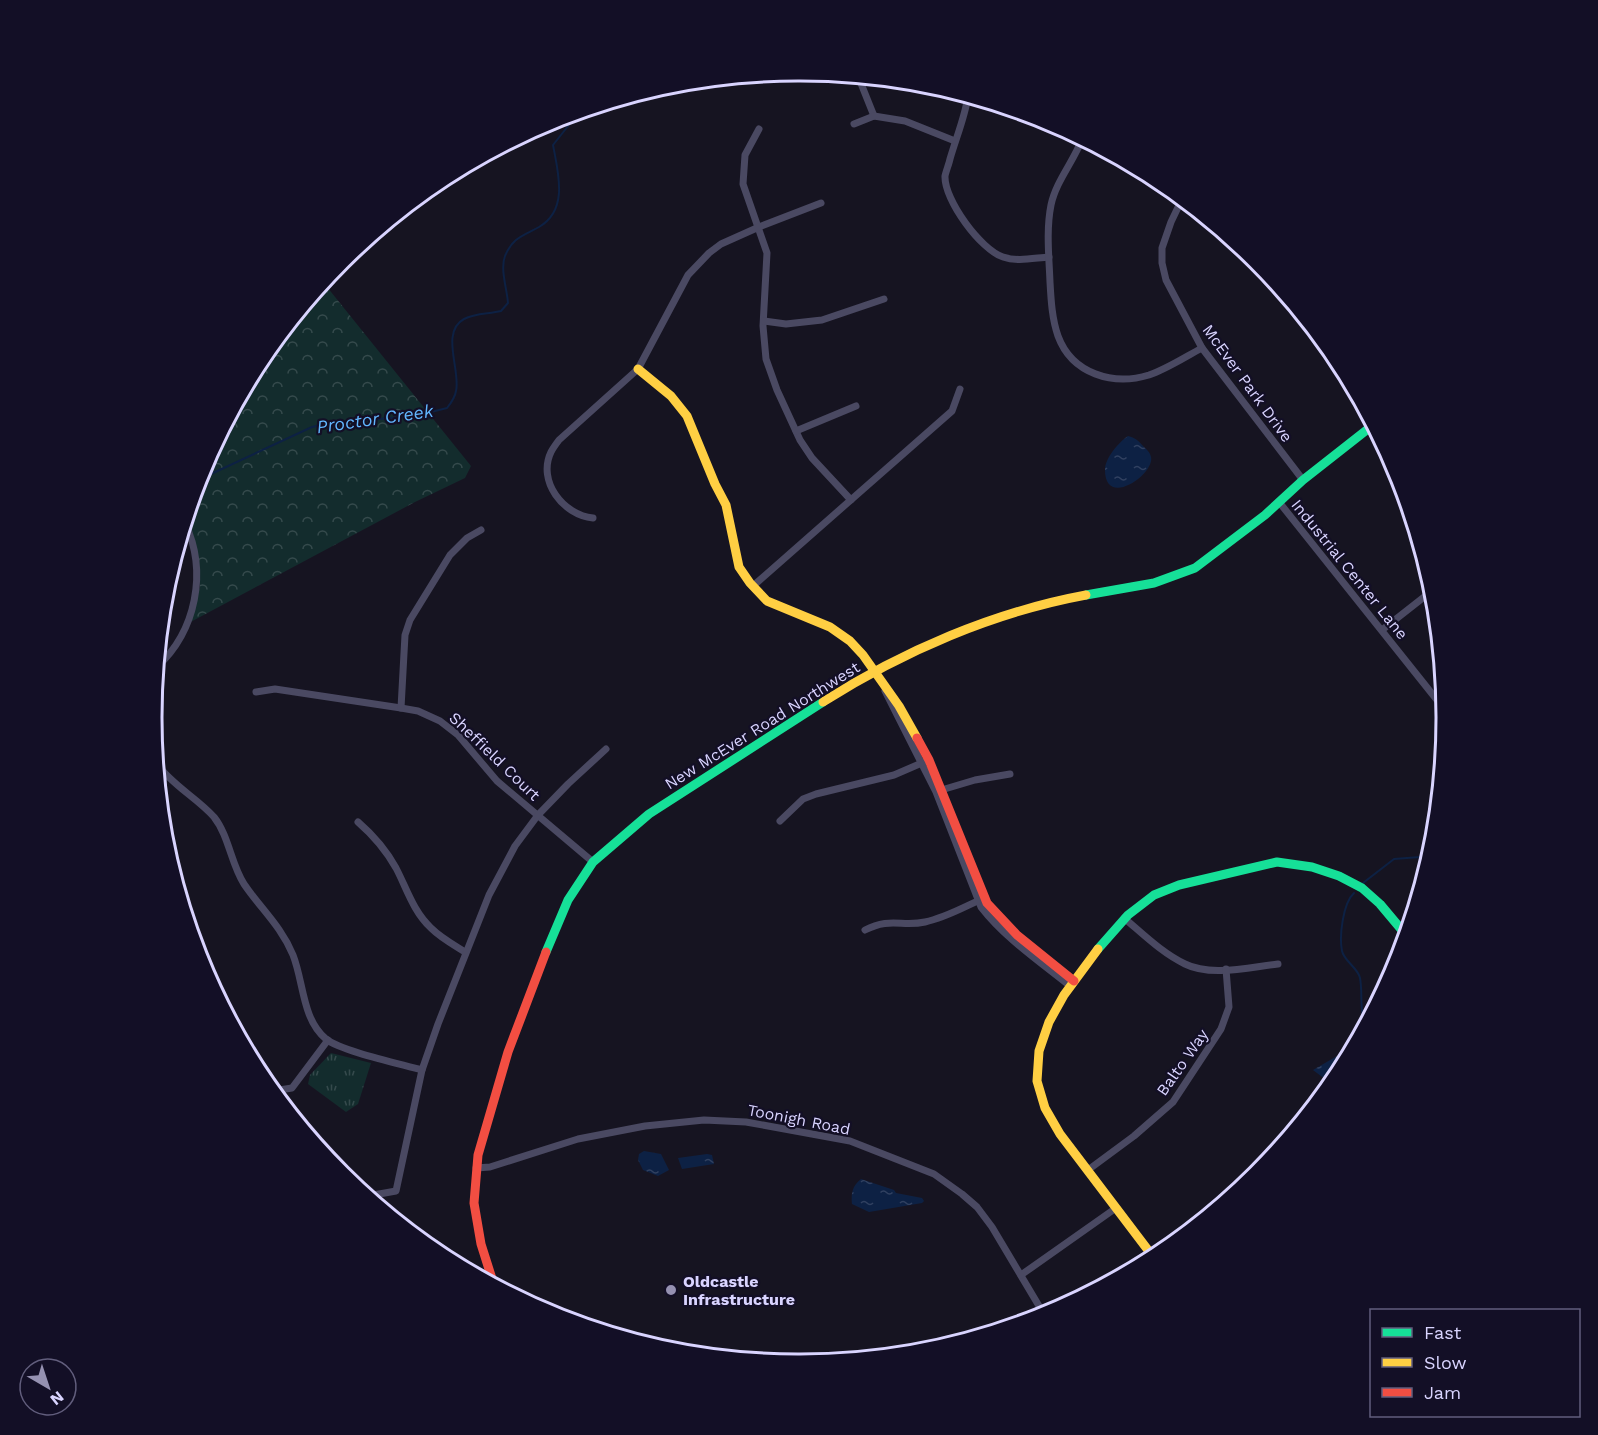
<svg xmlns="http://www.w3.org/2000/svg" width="1598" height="1435" viewBox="0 0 1598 1435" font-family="'Work Sans',sans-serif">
	<defs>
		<pattern id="forest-crowns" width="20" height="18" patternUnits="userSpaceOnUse" patternTransform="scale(1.5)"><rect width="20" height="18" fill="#132c2d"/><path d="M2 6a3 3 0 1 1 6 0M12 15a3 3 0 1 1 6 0" fill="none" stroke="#354a4c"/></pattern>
		<pattern id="park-tufts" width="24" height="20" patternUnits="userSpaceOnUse" patternTransform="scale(1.5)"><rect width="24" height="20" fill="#132c2d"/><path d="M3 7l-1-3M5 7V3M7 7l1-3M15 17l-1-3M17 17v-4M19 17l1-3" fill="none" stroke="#354a4c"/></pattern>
		<pattern id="water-ripples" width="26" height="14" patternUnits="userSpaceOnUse" patternTransform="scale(1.5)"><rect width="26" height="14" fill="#0d2144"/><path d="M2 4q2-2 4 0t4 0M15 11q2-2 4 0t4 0" fill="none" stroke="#304060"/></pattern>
	</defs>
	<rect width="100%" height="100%" fill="#161421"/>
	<!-- forest -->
	<path fill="url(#forest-crowns)" d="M323 282 471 466 465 478 415 502 185 625 200 587 195 546 185 522 201 470 261 358Z"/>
	<!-- park -->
	<path fill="url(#park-tufts)" d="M331 1053 371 1063 358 1104 346 1112 308 1084 310 1075Z"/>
	<!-- water -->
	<g fill="url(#water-ripples)">
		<path d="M1128 436C1135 438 1138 440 1143 446 1146 449 1150 452 1151 457 1155 474 1105 509 1105 470 1105 458 1119 442 1128 436Z"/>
		<path d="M1351 1050 1337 1077 1330 1086 1325 1079 1313 1070 1337 1056Z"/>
		<path d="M644 1151 661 1154 669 1170 658 1176 643 1170 638 1160 639 1154Z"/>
		<path d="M707 1154 712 1155 714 1164 682 1169 678 1158Z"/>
		<path d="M861 1179 894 1190 896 1193 922 1198 924 1201 922 1203 869 1212 852 1204C851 1194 852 1186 861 1179Z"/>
	</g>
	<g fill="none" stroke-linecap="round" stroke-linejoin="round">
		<!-- stream -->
		<g stroke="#0d2144" stroke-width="2">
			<path d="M198 480 312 427 330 423 415 416 447 408C451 403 455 398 456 391 461 371 440 332 464 319 475 313 489 314 501 311L508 303C507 289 500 269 505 256 513 237 523 236 539 227 569 210 558 172 553 145L580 111"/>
			<path d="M1363 883 1394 859 1420 857 1434 842"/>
			<path d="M1354 893C1343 903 1339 936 1342 951 1344 961 1358 968 1360 978 1363 994 1359 1008 1365 1024"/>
		</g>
		<!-- street -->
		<g stroke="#4a4962" stroke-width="7">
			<path d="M858 76 874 116"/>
			<path d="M968 96C965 117 956 138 950 159 949 164 946 171 945 176 944 200 981 250 1003 257 1017 262 1034 258 1049 257"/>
			<path d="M854 124 874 116 905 121 955 141"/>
			<path d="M759 129 745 155 743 184 767 253 763 326 766 359 777 390 800 440 812 458 851 500"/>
			<path d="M1082 139C1074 161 1056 181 1051 205 1046 230 1049 257 1050 282 1051 300 1052 319 1058 336 1072 374 1113 386 1149 375 1167 369 1185 357 1202 348"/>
			<path d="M1182 199 1171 222 1162 248V263L1166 280 1202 348 1303 480"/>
			<path d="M764 321 786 324 822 320 884 299"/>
			<path d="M796 431 856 406"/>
			<path d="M1279 502 1445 710"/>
			<path d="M593 518C563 515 537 481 551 452 553 448 556 444 559 440L638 369 688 275 709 253 721 244 759 227 821 203"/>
			<path d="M753 586 952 411 960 389"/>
			<path d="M1382 630 1433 590"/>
			<path d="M157 667C196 631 208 572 185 523"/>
			<path d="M885 691 936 792 981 907C1005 938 1039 961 1070 986"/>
			<path d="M256 692 275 689 401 708 418 711 440 721 458 735 497 781 593 862"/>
			<path d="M401 708 405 635 410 620 450 555 467 538 481 530"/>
			<path d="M157 764C172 785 197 798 214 817 229 836 231 864 244 884 261 909 281 926 293 955 304 983 302 1019 326 1039 341 1051 401 1064 422 1070"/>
			<path d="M938 791 975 780 1010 774"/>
			<path d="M780 821 803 799 816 794 894 775 924 762"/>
			<path d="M358 822C373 835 386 850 396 868 407 889 413 911 431 928 441 938 454 945 465 952"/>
			<path d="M1124 918C1143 934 1162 953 1185 964 1211 977 1250 967 1278 964"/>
			<path d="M865 930C890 917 902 927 925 922 945 918 964 907 982 899"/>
			<path d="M273 1091 292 1088 328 1040"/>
			<path d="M476 1168 490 1167 578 1139 645 1126 704 1120 746 1122 850 1141 934 1174 962 1194 977 1207 992 1227 1045 1316"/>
			<path d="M1088 1170 1134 1136 1173 1102 1221 1029 1229 1007 1226 969"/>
			<path d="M368 1196 396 1191 422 1070 438 1024 489 895 515 846 538 815 568 784 606 749"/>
			<path d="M1021 1275 1116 1208"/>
		</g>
		<!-- fast -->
		<g stroke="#16e098" stroke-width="9">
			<path d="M1086 595 1154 583 1195 568 1265 515 1303 480 1373 425"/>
			<path d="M1098 949 1128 915 1154 895 1179 885 1277 862 1312 867 1339 876 1362 888 1380 904 1406 935"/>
			<path d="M546 952 568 900 593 862 649 814 823 702"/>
		</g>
		<!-- slow -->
		<g stroke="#ffcf43" stroke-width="9">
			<path d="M638 369 671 396 687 416 715 484 726 505 739 567 750 583 767 601 830 627 850 641 863 655 899 706 917 738"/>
			<path d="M823 702C903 651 994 612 1086 595"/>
			<path d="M1098 949 1064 995 1049 1022 1039 1051 1037 1081 1045 1108 1060 1134 1154 1258"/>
		</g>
		<!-- jam -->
		<g stroke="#f24e42" stroke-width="9">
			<path d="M917 738 929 760 987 903 1017 935 1074 981"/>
			<path d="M494 1285 481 1244 474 1203 478 1155 508 1052 546 952"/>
		</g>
	</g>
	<!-- markers -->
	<circle fill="#9591b1" stroke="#130f26" stroke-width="2" cx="671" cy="1290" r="6"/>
	<g text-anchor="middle" stroke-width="4.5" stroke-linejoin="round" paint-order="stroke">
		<!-- street labels -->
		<g font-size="16" fill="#d9d4ff" stroke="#130f26">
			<text transform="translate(1248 383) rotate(54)" y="6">McEver Park Drive</text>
			<text transform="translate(1350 569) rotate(51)" y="6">Industrial Center Lane</text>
			<text transform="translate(762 725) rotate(-32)" y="6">New McEver Road Northwest</text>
			<text transform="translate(495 756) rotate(44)" y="6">Sheffield Court</text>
			<text transform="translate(1182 1062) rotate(-55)" y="6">Balto Way</text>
			<text transform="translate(799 1119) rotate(11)" y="6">Toonigh Road</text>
		</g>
		<!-- poi labels -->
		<g font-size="16" font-weight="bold" fill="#d9d4ff" stroke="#130f26" text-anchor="start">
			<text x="683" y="1287">Oldcastle<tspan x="683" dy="18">Infrastructure</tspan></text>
		</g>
		<!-- water labels -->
		<g font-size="18" font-style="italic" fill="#62b6ff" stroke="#130f26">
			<text transform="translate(375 419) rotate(-8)" y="6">Proctor Creek</text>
		</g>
	</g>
	<!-- crop -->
	<path d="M0 0H1598V1435H0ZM798 81H800A636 636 0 0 1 1436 717V718A636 636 0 0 1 800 1354H798A636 636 0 0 1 162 718V717A636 636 0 0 1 798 81Z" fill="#130f26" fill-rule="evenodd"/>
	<path fill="none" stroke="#d9d4ff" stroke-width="3" d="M798 81H800A636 636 0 0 1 1436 717V718A636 636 0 0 1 800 1354H798A636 636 0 0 1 162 718V717A636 636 0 0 1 798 81Z"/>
	<!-- legend -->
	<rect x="1370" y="1309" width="210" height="108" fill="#130f26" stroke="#625e7d" stroke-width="1.5"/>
	<rect x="1382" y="1328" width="30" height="9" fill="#16e098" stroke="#625e7d" stroke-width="1.5"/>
	<text x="1424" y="1339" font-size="18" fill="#d9d4ff">Fast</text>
	<rect x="1382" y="1358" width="30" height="9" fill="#ffcf43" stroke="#625e7d" stroke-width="1.5"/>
	<text x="1424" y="1369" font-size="18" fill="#d9d4ff">Slow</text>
	<rect x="1382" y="1388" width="30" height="9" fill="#f24e42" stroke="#625e7d" stroke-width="1.5"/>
	<text x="1424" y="1399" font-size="18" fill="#d9d4ff">Jam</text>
	<!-- north arrow -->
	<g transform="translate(48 1387) rotate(141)"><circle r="28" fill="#130f26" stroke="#625e7d" stroke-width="1.5"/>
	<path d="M0-4.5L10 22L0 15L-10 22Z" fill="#9591b1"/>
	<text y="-9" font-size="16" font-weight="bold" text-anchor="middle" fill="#d9d4ff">N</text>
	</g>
</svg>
